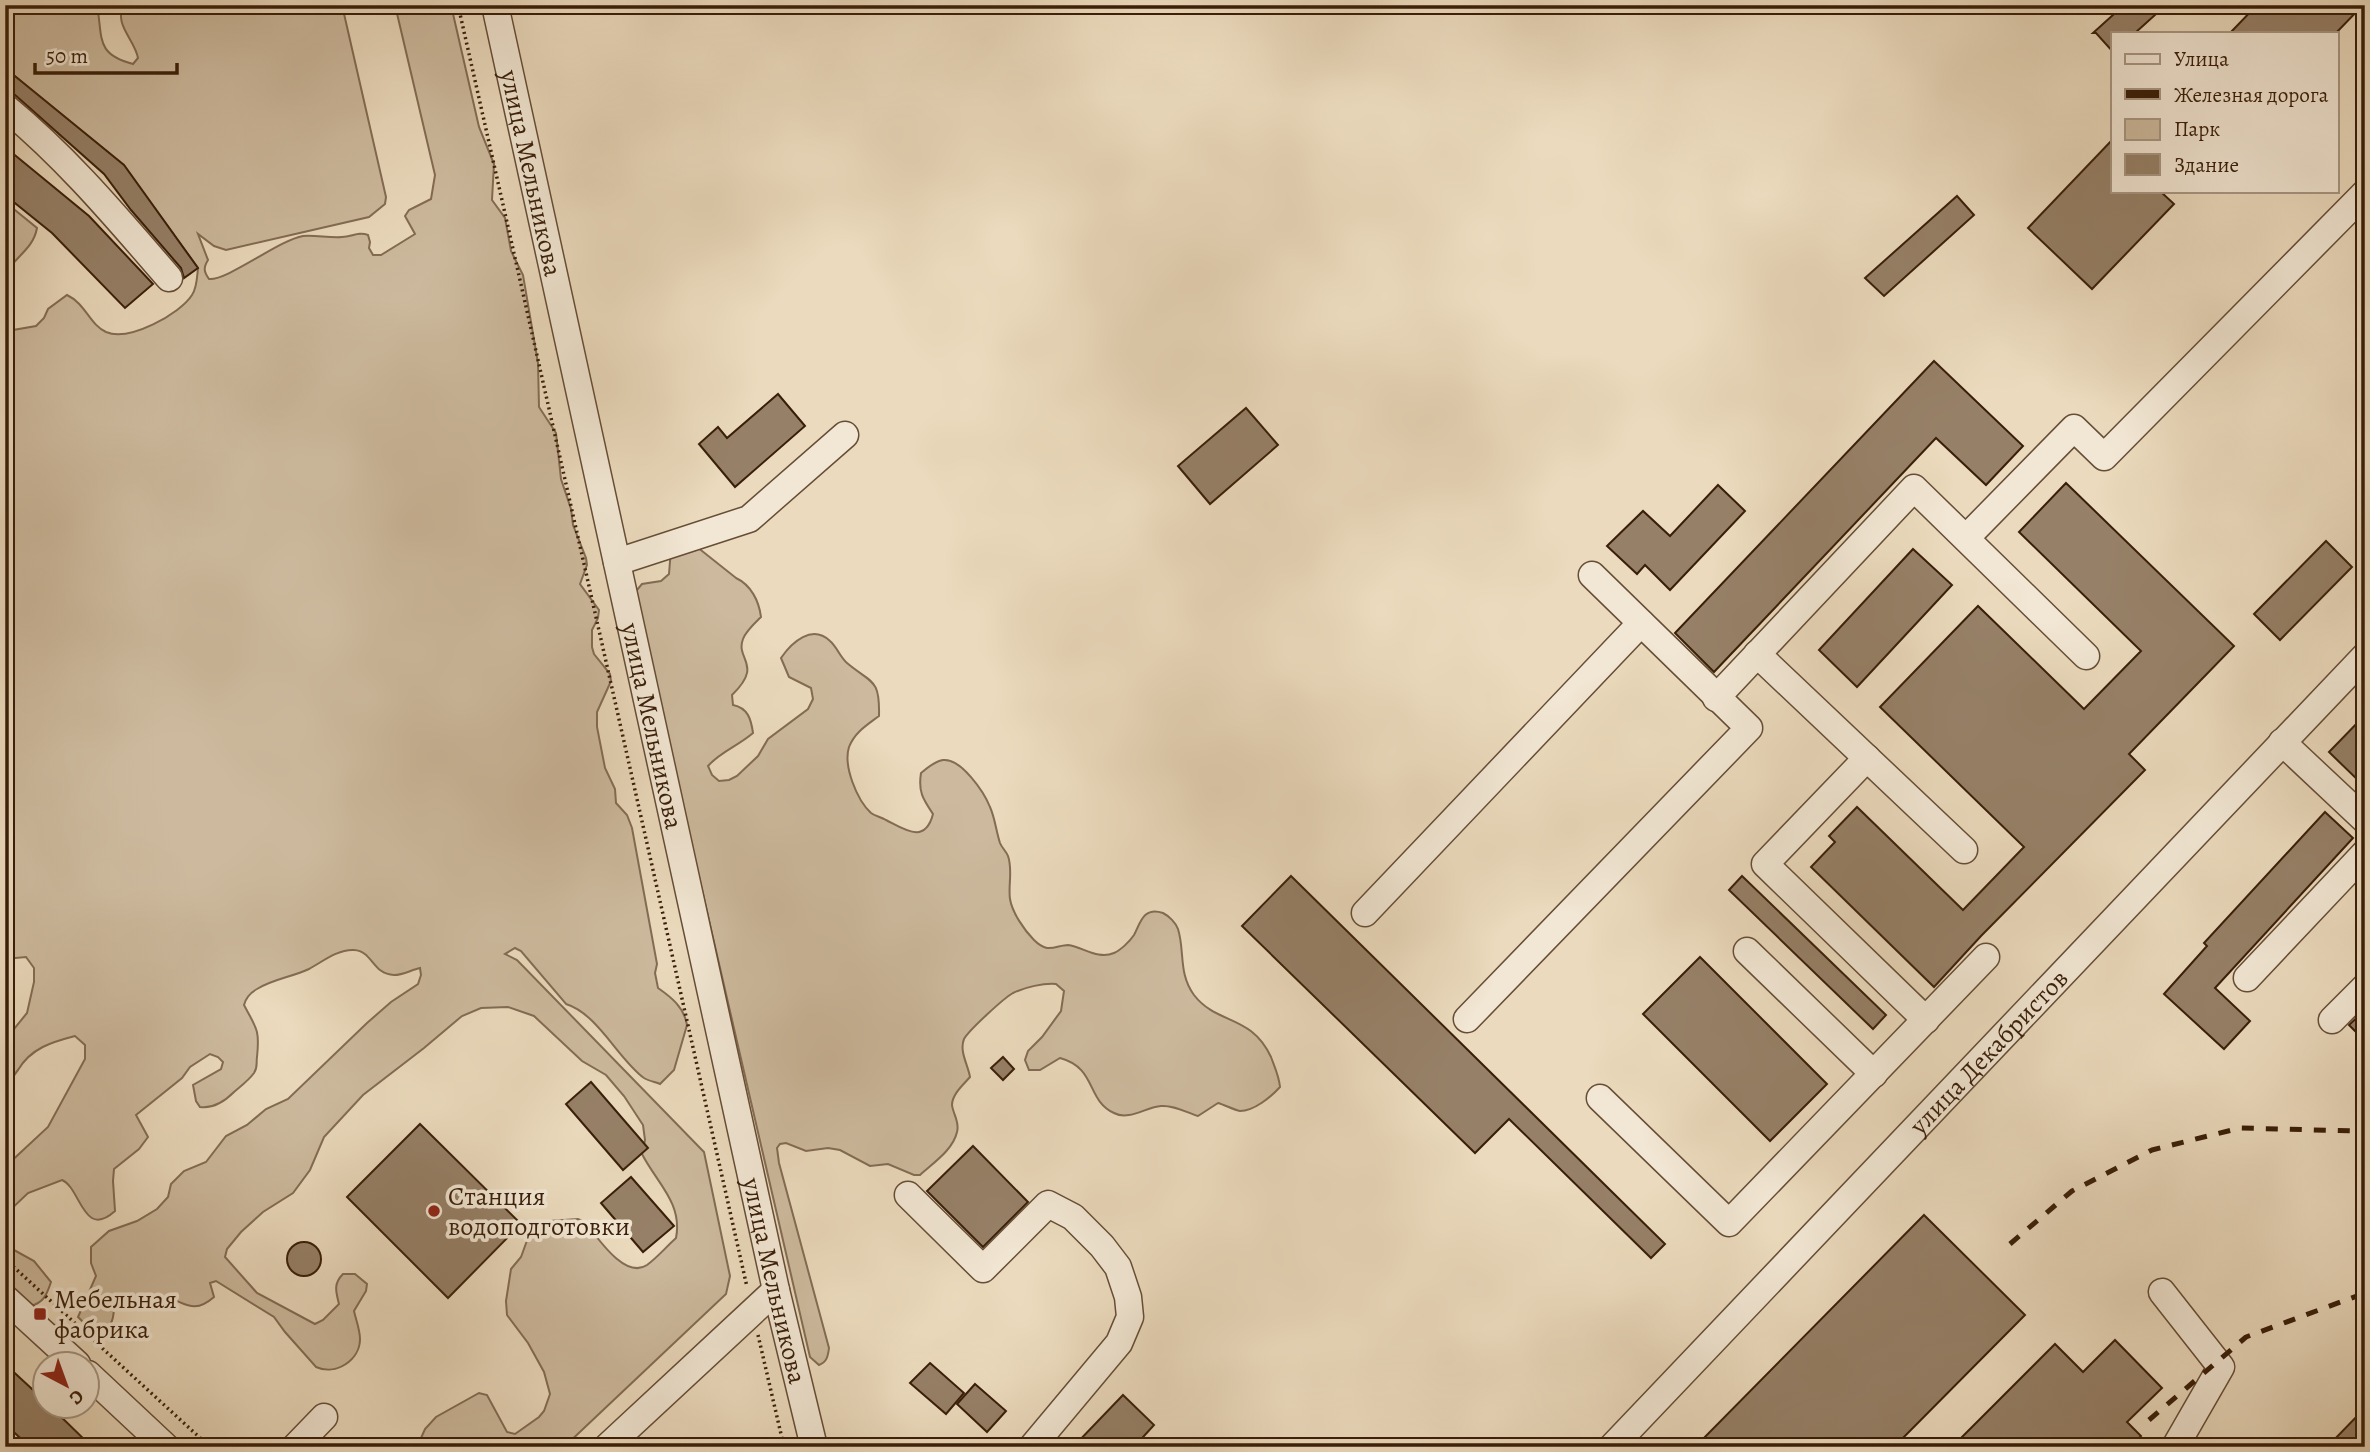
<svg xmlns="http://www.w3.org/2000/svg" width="2370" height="1452" viewBox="0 0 2370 1452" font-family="Alegreya,serif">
	<rect width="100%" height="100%" fill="#ebdabd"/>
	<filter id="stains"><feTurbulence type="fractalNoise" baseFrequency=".00286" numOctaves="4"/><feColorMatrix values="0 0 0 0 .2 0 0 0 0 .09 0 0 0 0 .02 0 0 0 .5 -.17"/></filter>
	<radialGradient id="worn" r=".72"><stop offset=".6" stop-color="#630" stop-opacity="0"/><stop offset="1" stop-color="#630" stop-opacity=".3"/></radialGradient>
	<!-- green -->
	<g fill="#cdba9e" stroke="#836c54" stroke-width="2">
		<path d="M5 5H97C103 38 95 54 133 64L138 58C135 40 113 24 124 5H138L143 11 142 5H342L386 197 385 204 369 217 226 250 214 246 198 234 208 260C203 268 204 272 209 279 227 281 279 240 303 236 316 235 329 238 342 237 352 237 358 231 368 235L370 242 369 248 373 255H381L415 234 405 216 409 210 431 199 435 175 395 5H451L479 127 494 164 492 200 505 218 511 251 523 275 538 363 539 407 556 433 561 479 571 509 573 525 586 558 587 565 580 584 599 610 598 618 592 630V647L594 654 610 674 611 681 597 712V727L605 768 615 789 616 803 627 815 632 828 657 964 655 973 658 988C671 997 684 1007 687 1025L674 1070 660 1084C655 1082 649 1081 644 1078 618 1059 598 1014 566 1004L521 951 515 948 505 954 517 960 704 1152 730 1276 726 1294 564 1447H417L425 1429 436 1417 479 1393 487 1395 507 1432 515 1434 539 1417 544 1411 550 1394 544 1372 528 1343 507 1315 506 1301 511 1269 521 1257 529 1235 535 1230 549 1221 578 1219 585 1222C597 1237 625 1280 647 1265 658 1257 666 1247 676 1238 683 1203 656 1182 642 1154L645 1140 643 1125 624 1096 606 1075 582 1061 534 1016 508 1007 481 1008 462 1016 424 1048 363 1095 324 1137 310 1170 293 1193 263 1212 241 1232 227 1249 225 1257 257 1293 315 1324 323 1320 339 1304C336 1292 333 1284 343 1274H355L367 1284 366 1291 354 1311C356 1320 360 1330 360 1339 360 1360 336 1376 316 1367L285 1332 274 1317 216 1281 210 1283 214 1297C191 1317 183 1299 163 1297 150 1295 126 1300 114 1304 114 1318 113 1326 100 1332L88 1327 78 1317 96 1276 91 1263V1247L109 1231 137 1221 157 1209 168 1197 171 1184 184 1171 206 1162 226 1136 247 1125 266 1109 288 1099 367 1023 391 1002 418 984 421 975 420 968C411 970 403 975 394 975 372 974 373 951 354 950 338 949 322 962 309 969 292 977 273 979 257 989 250 993 246 997 244 1005 256 1028 260 1029 257 1057 256 1063 258 1067 254 1073 249 1080 241 1086 234 1092 225 1101 214 1109 200 1107L196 1101 193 1085 221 1069 223 1062 218 1057 210 1054 190 1067 182 1078 136 1115 148 1137 139 1149 114 1169 113 1181 115 1211C83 1240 81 1188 62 1180L28 1193 5 1215V1167L48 1127 85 1059V1045L75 1036C52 1042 31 1048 18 1070 13 1076 10 1083 5 1089V1040L27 1013 34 982V968L26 957 5 959V334L13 330 36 326 44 318 48 309 67 295C86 304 89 324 106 332 129 342 180 314 192 295 197 288 197 277 198 268L123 165 5 68Z"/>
		<path d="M10 206 37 228C33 250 14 257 5 275V208Z"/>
		<path d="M692 543 736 578C751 585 759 601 761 617 755 623 746 631 743 639 735 660 764 664 732 695L733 705C748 708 751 719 753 733 738 746 720 752 708 766L712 775 719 781 729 780 737 776 758 756 768 739 808 709 813 699 811 688 789 677 781 658C792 642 812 624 830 641 837 647 840 657 847 663 872 684 880 678 879 716 867 725 855 732 849 747 843 766 857 800 871 813 875 816 881 817 886 820 904 829 925 845 933 814 923 799 918 792 921 773 927 768 935 761 943 760 961 758 984 792 990 807 995 818 996 831 1000 843 1002 848 1006 851 1008 856 1013 870 1008 885 1010 899 1012 912 1024 930 1034 940 1037 943 1042 947 1047 948 1054 949 1061 945 1068 945 1083 947 1098 960 1114 953 1121 950 1130 941 1134 935 1140 924 1143 906 1163 913 1169 916 1176 923 1178 929 1185 951 1178 973 1194 995 1217 1025 1251 1014 1271 1057 1275 1068 1279 1076 1280 1087 1271 1097 1254 1111 1240 1111 1234 1110 1225 1105 1218 1103L1198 1116C1185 1112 1174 1105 1161 1106 1146 1107 1129 1121 1114 1113 1086 1100 1097 1068 1060 1058L1040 1070H1029L1025 1060 1028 1051 1042 1037 1061 1011 1064 991 1056 984C1044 983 1025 987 1013 993 1004 998 969 1030 964 1039 959 1051 968 1065 970 1077 964 1084 952 1094 952 1105 953 1114 960 1122 957 1132 953 1150 933 1163 920 1175H914L888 1164 870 1166 840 1150 828 1148 806 1151 786 1143 780 1144 777 1148 779 1163 829 1348C828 1356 827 1362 819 1365L810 1357 655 687 636 591 642 584 661 581 669 574 671 549Z"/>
		<path d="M5 1245 34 1261 51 1282C47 1294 44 1303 30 1306L5 1287Z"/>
	</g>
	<!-- building -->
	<g fill="#968067" stroke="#391e09" stroke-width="2">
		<path d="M2124 5H2166L2135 33H2113V52L2096 33H2093Z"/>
		<path d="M2257 5H2363L2336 33H2230Z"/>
		<path d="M5 68 124 165 198 268 184 278 181 268 131 210 104 174 15 95 5 92Z"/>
		<path d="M2113 139V191H2160L2174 204 2092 289 2028 228Z"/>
		<path d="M5 147 89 216 153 284 125 308 52 233 5 195Z"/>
		<path d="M1957 196 1974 215 1884 296 1865 278Z"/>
		<path d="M1934 361 2023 446 1986 485 1936 438 1714 672 1675 633Z"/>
		<path d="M778 394 805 426 735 487 699 444 718 427 727 438Z"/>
		<path d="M1246 408 1278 445 1210 504 1178 466Z"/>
		<path d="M2066 483 2234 646 2129 754 2145 770 1981 936 1934 987 1811 867 1835 842 1829 836 1857 807 1963 910 2024 847 1880 707 1978 606 2084 709 2141 651 2019 532Z"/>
		<path d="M1718 485 1745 511 1670 590 1645 565 1637 574 1607 546 1643 511 1670 536Z"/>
		<path d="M2326 541 2352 567 2280 640 2254 614Z"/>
		<path d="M1913 549 1952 585 1857 687 1819 650Z"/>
		<path d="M2365 715V787L2329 752Z"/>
		<path d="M2325 812 2353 838 2215 988 2250 1021 2224 1049 2164 994 2207 946 2204 943Z"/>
		<path d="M1291 876 1665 1244 1651 1258 1509 1119 1475 1153 1242 926Z"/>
		<path d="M1742 876 1886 1015 1873 1029 1729 890Z"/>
		<path d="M1700 957 1827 1084 1770 1141 1643 1014Z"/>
		<path d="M2365 1010V1041L2349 1025Z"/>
		<path d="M1003 1057 1014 1069 1003 1080 991 1068Z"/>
		<path d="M591 1082 648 1148 623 1170 566 1104Z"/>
		<path d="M420 1124 521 1224 448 1298 347 1197Z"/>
		<path d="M973 1146 1028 1202 983 1247 927 1191Z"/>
		<path d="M631 1177 674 1226 643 1252 601 1203Z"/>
		<path d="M1924 1215 2025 1315 1894 1447H1695Z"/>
		<circle cx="304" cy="1259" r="17"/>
		<path d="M2115 1340 2162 1388 2127 1422 2141 1436 2131 1447H1952L2055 1344 2083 1372Z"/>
		<path d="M930 1363 964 1393 946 1414 910 1383Z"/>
		<path d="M5 1364 46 1402V1406H50L92 1447H30L5 1424Z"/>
		<path d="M975 1384 1006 1411 987 1432 957 1404Z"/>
		<path d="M1123 1395 1154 1425 1134 1447H1073Z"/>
		<path d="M2365 1408V1447H2327Z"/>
	</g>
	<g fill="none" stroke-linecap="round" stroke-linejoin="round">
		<defs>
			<g id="minor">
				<path id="s1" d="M495 5 776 1290 814 1447"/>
				<path d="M5 107C67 158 117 218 169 278"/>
				<path d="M1966 538 2074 428 2104 457 2365 193"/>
				<path d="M617 562 749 519 845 435"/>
				<path d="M1757 654 1964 850"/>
				<path d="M1716 698 1914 488 2086 656"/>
				<path d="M2282 742 2365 820"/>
				<path d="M1867 758 1765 864 1926 1020"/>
				<path d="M1365 913 1641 623"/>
				<path d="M1747 951 1874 1074"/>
				<path d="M2247 978 2365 853"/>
				<path d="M1467 1019 1749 728 1592 575"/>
				<path d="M2332 1020 2365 987"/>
				<path d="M1600 1098 1729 1223 1986 957"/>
				<path d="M908 1195 983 1269 1048 1204 1073 1217 1102 1246 1118 1267 1128 1297 1130 1317 1119 1343 1032 1447"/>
				<path d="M2162 1292 2221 1367 2175 1447"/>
				<path d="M5 1298 77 1364"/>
				<path d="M88 1374 166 1447"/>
				<path d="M295 1447 324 1417"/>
				<path d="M607 1447 776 1290"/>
				<path id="s2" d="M1612 1447 2365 656"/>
			</g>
		</defs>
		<!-- minor casing -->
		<use href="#minor" stroke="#664d36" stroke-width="29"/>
		<!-- path -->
		<g stroke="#391e09" stroke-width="3.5" stroke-dasharray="2 3.5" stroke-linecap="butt">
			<path d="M458 5 747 1287"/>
			<path d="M5 1259 210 1447"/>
			<path d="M758 1335 784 1447"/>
			<path d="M67 1408 69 1406"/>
		</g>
		<!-- minor -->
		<use href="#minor" stroke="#f2e7d4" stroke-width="26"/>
		<!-- rail -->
		<g stroke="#391e09" stroke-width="5" stroke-dasharray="12 12" stroke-linecap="butt">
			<path d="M2010 1244 2072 1191 2152 1150 2240 1128 2358 1131 2365 1133"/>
			<path d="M2149 1420 2246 1337 2365 1293"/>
		</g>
	</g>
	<!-- markers -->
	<g fill="#8f2418" stroke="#f2e7d4" stroke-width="2.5">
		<circle cx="434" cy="1211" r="7"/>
		<rect x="33" y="1307" width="14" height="14" rx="3.5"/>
	</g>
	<g text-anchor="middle" stroke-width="7" stroke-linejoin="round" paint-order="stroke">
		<!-- street labels -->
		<g font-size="26" fill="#391e09" stroke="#f2e7d4">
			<text dy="9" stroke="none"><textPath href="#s1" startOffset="172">улица Мельникова</textPath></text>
			<text dy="9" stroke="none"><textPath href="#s1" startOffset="738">улица Мельникова</textPath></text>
			<text dy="9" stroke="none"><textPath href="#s2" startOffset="546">улица Декабристов</textPath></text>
			<text dy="9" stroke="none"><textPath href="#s1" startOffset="1306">улица Мельникова</textPath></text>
		</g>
		<!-- poi labels -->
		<g font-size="26" fill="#391e09" stroke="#f2e7d4" text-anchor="start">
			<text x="448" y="1205">Станция<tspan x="448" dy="30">водоподготовки</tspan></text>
			<text x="54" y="1308">Мебельная<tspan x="54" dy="30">фабрика</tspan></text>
		</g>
	</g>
	<!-- margin -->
	<rect width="2370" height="1452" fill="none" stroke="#ebdabd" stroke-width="28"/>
	<rect x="7" y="7" width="2356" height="1438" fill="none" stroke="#391e09" stroke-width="3.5"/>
	<rect x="14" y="14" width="2342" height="1424" fill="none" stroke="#391e09" stroke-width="2"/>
	<!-- legend -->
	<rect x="2111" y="32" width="228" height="161" fill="#f2e7d4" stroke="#a89783" stroke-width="2"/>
	<rect x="2125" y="54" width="35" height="10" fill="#f2e7d4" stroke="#a89783" stroke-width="2"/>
	<text x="2174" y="66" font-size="21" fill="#391e09">Улица</text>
	<rect x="2125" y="89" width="35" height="10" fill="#391e09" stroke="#a89783" stroke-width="2"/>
	<text x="2174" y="102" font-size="21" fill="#391e09">Железная дорога</text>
	<rect x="2125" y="119" width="35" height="21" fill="#cdba9e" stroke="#a89783" stroke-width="2"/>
	<text x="2174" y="136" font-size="21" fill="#391e09">Парк</text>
	<rect x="2125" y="154" width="35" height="21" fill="#968067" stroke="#a89783" stroke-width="2"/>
	<text x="2174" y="172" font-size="21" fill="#391e09">Здание</text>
	<!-- north arrow -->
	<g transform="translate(66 1385) rotate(139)"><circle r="33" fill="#f2e7d4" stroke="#a89783" stroke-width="2"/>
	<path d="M0-5L12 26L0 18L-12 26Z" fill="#8f2418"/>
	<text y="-10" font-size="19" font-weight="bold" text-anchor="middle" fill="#391e09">С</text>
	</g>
	<!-- scale -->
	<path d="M35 63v10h142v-10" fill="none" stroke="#391e09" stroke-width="3.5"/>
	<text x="46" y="63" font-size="21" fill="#391e09" stroke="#f2e7d4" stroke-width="5" paint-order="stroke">50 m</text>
	<rect width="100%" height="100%" filter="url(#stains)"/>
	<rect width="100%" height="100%" fill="url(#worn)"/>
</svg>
